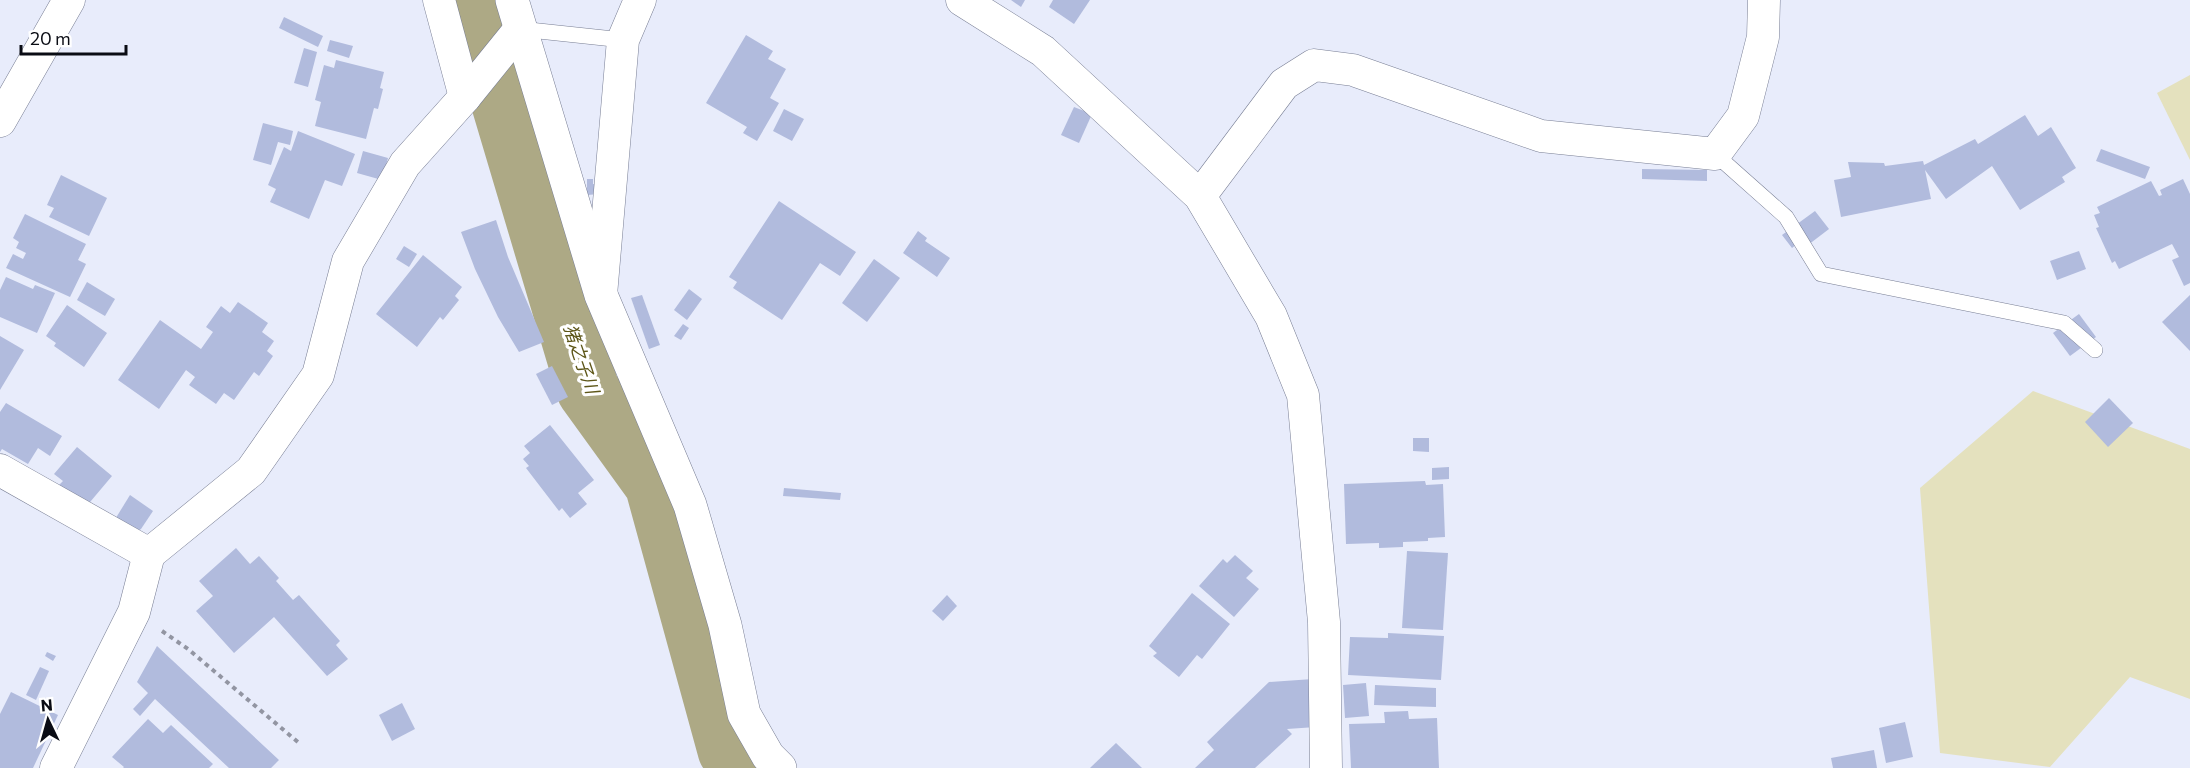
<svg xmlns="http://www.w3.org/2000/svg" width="2190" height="768" viewBox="0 0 2190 768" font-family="Commissioner,'Noto Sans JP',sans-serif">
	<rect width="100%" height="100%" fill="#e8ecfb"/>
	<!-- green -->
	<g fill="#e4e1be">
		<path d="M2190 75V160L2157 93Z"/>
		<path d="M2033 391 2190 449V699L2130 677 2050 767 1940 753 1920 488Z"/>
	</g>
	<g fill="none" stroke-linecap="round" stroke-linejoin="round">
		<!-- river -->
		<path stroke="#ada985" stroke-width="63" d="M472 0 588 390 656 484 729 750 744 768"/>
	</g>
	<!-- building -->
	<g fill="#b1bbdd">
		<path d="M1011 0H1025L1021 7Z"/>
		<path d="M1053 0H1090L1074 24 1049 7Z"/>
		<path d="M284 17 323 36 318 47 279 28Z"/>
		<path d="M746 35 773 51 768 59 786 69 770 98 779 103 757 141 743 133 747 127 706 103Z"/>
		<path d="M330 40 353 46 349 58 327 51Z"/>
		<path d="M304 48 317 52 308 87 294 83Z"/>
		<path d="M336 60 384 72 380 88 383 89 378 109 374 108 366 139 315 126 321 102 315 100 324 65 334 68Z"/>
		<path d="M1074 107 1092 114 1079 143 1061 135Z"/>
		<path d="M784 109 804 119 792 141 773 131Z"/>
		<path d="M2025 115 2038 136 2051 127 2076 168 2062 177 2065 182 2020 210 1992 166 1946 199 1925 170 1931 199 1841 217 1834 180 1851 177 1848 162 1884 163 1885 166 1923 161 1924 165 1975 139 1978 144Z"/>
		<path d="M263 123 293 131 290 145 278 142 271 165 253 160Z"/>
		<path d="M298 131 355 154 342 186 325 180 309 219 270 202 276 189 268 185 284 147 291 151Z"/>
		<path d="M2101 149 2150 167 2145 179 2096 161Z"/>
		<path d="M363 151 388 158 382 180 357 173Z"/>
		<path d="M1642 169 1707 170V181L1642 179Z"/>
		<path d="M61 175 107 198 89 236 49 217 54 208 47 205Z"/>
		<path d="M587 179H593V184H599L600 194 587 195Z"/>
		<path d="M2183 179 2190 194V283L2184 286 2172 260 2179 257 2172 244 2119 269 2115 261 2112 263 2096 228 2099 227 2094 215 2100 213 2097 207 2151 181 2159 196 2162 195 2160 190Z"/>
		<path d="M779 201 856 252 840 276 820 263 782 320 733 288 737 282 729 277Z"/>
		<path d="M1815 211 1829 229 1808 245 1803 239 1792 248 1782 235Z"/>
		<path d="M25 214 86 244 78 260 86 264 70 297 6 268 13 254 23 259 26 253 16 248 19 242 13 238Z"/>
		<path d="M496 220 508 257 544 342 519 352 498 317 475 269 461 232Z"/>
		<path d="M918 231 927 238 925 241 950 258 937 277 903 253Z"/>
		<path d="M404 246 417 254 409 267 396 259Z"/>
		<path d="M2079 251 2086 269 2057 280 2050 261Z"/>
		<path d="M423 255 462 287 455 296 459 300 443 320 440 317 417 347 376 314Z"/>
		<path d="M874 259 900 278 867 322 842 303Z"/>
		<path d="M6 277 33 289 35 285 55 293 37 333 0 317V290Z"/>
		<path d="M87 282 115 299 105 316 77 300Z"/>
		<path d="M689 289 702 299 687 320 674 310Z"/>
		<path d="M642 295 660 345 649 349 631 298Z"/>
		<path d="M2190 295V351L2162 322Z"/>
		<path d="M238 302 268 323 262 332 274 341 267 351 273 356 259 376 254 372 234 400 224 393 216 404 189 385 195 377 186 370 159 409 118 380 160 320 201 349 213 332 206 327 221 306 230 313Z"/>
		<path d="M67 305 107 333 84 367 54 346 56 343 46 336Z"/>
		<path d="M2079 314 2096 337 2070 356 2053 333Z"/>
		<path d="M683 324 689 328 681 340 674 336Z"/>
		<path d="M0 336 24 350 0 390Z"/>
		<path d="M552 366 568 397 552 405 536 374Z"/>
		<path d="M2109 398 2133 423 2108 447 2085 422Z"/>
		<path d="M6 403 62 436 50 456 38 448 28 464 2 449 0 452V412Z"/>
		<path d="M550 425 594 480 578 493 587 504 570 518 562 508 559 511 526 468 529 466 523 459 530 453 524 446Z"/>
		<path d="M1413 438H1429V452L1413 451Z"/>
		<path d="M77 447 112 476 85 508 58 486 63 481 54 474Z"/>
		<path d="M1449 467V479L1432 480V468Z"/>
		<path d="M1425 481 1426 485 1443 484 1445 537 1428 538V541L1403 542V547L1379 548V543L1346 544 1344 484Z"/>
		<path d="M784 488 841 493 840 500 783 496Z"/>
		<path d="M130 495 153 511 141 529 133 534 114 521Z"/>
		<path d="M236 548 250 564 259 556 279 578 276 581 293 600 299 595 340 641 336 645 348 659 327 676 274 617 234 653 196 611 213 596 199 581Z"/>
		<path d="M1407 551 1448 553 1443 630 1402 628Z"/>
		<path d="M1235 555 1253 571 1246 578 1259 589 1234 617 1199 586 1223 559 1227 563Z"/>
		<path d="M1192 593 1230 624 1202 659 1197 655 1179 677 1153 656 1157 653 1149 646Z"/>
		<path d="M947 595 957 606 943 621 932 611Z"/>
		<path d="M1388 633 1444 636 1441 680 1348 675 1350 637 1388 638Z"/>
		<path d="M157 646 279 760 271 768H229L155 699 140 716 133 709 148 693 137 682Z"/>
		<path d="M47 652 56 656 53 661 45 656Z"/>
		<path d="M40 667 49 671 36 700 26 695Z"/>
		<path d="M1313 679 1316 727 1287 729 1292 734 1255 768H1195L1214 750 1207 742 1269 682Z"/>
		<path d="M1366 683 1369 716 1345 718 1343 685Z"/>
		<path d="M1375 685 1436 688V707L1374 705Z"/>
		<path d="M11 692 58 715 33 768H0V714Z"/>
		<path d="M402 703 415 729 392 741 379 715Z"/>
		<path d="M1408 711 1409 719 1437 718 1439 768H1351L1349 724 1385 723 1384 712Z"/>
		<path d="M148 719 163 733 171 725 213 764 209 768H123L124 767 112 757Z"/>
		<path d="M1905 722 1913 757 1886 763 1879 728Z"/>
		<path d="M1116 743 1142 768H1090Z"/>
		<path d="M1874 750 1877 768H1833L1831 758Z"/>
	</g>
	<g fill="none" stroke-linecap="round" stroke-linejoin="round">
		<defs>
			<g id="service">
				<path d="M520 29 623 40"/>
				<path d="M1715 154 1786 217 1821 274 2064 323 2095 350"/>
			</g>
			<g id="minor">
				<path d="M439 0 465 97"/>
				<path d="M962 0 1043 51 1200 196 1271 316 1303 395 1324 622 1326 768"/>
				<path d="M0 121 69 0"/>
				<path d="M1200 196 1284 84 1314 65 1353 70 1541 136 1715 154 1743 116 1763 37 1764 0"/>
				<path d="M601 295 623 40 640 0"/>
				<path d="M0 470 149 554"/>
				<path d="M56 768 134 612 149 554 251 471 318 375 348 261 405 164 465 97 520 29"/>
			</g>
			<path id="tertiary" d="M512 0 601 295 690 505 725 625 744 714 768 756 780 768"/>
		</defs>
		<!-- service casing -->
		<use href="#service" stroke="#787e94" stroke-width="16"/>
		<!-- minor casing -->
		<use href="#minor" stroke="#787e94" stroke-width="33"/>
		<!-- tertiary casing -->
		<use href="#tertiary" stroke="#787e94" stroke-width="34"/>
		<!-- path -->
		<path stroke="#9295a2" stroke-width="4" stroke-dasharray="4.5 4.5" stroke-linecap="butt" d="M162 631 188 649 299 743"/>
		<!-- service -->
		<use href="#service" stroke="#fff" stroke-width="15"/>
		<!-- minor -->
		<use href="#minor" stroke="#fff" stroke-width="32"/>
		<!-- tertiary -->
		<use href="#tertiary" stroke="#fff" stroke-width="33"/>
	</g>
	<g text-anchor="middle" stroke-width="6" stroke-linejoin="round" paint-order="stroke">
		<!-- water labels -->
		<g font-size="18" font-style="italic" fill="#5d5618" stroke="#fff">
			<text transform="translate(581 359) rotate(71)" y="6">猪之子川</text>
		</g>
	</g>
	<!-- north arrow -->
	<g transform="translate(48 720) rotate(355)" stroke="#ffffff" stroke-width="4.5" paint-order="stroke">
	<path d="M0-4.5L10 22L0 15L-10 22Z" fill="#0a0c14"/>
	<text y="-9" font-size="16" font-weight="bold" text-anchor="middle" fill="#0a0c14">N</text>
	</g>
	<!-- scale -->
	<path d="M21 45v9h105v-9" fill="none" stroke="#0a0c14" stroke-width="3"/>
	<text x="30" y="45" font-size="18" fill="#0a0c14" stroke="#ffffff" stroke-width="4.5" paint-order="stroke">20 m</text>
</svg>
